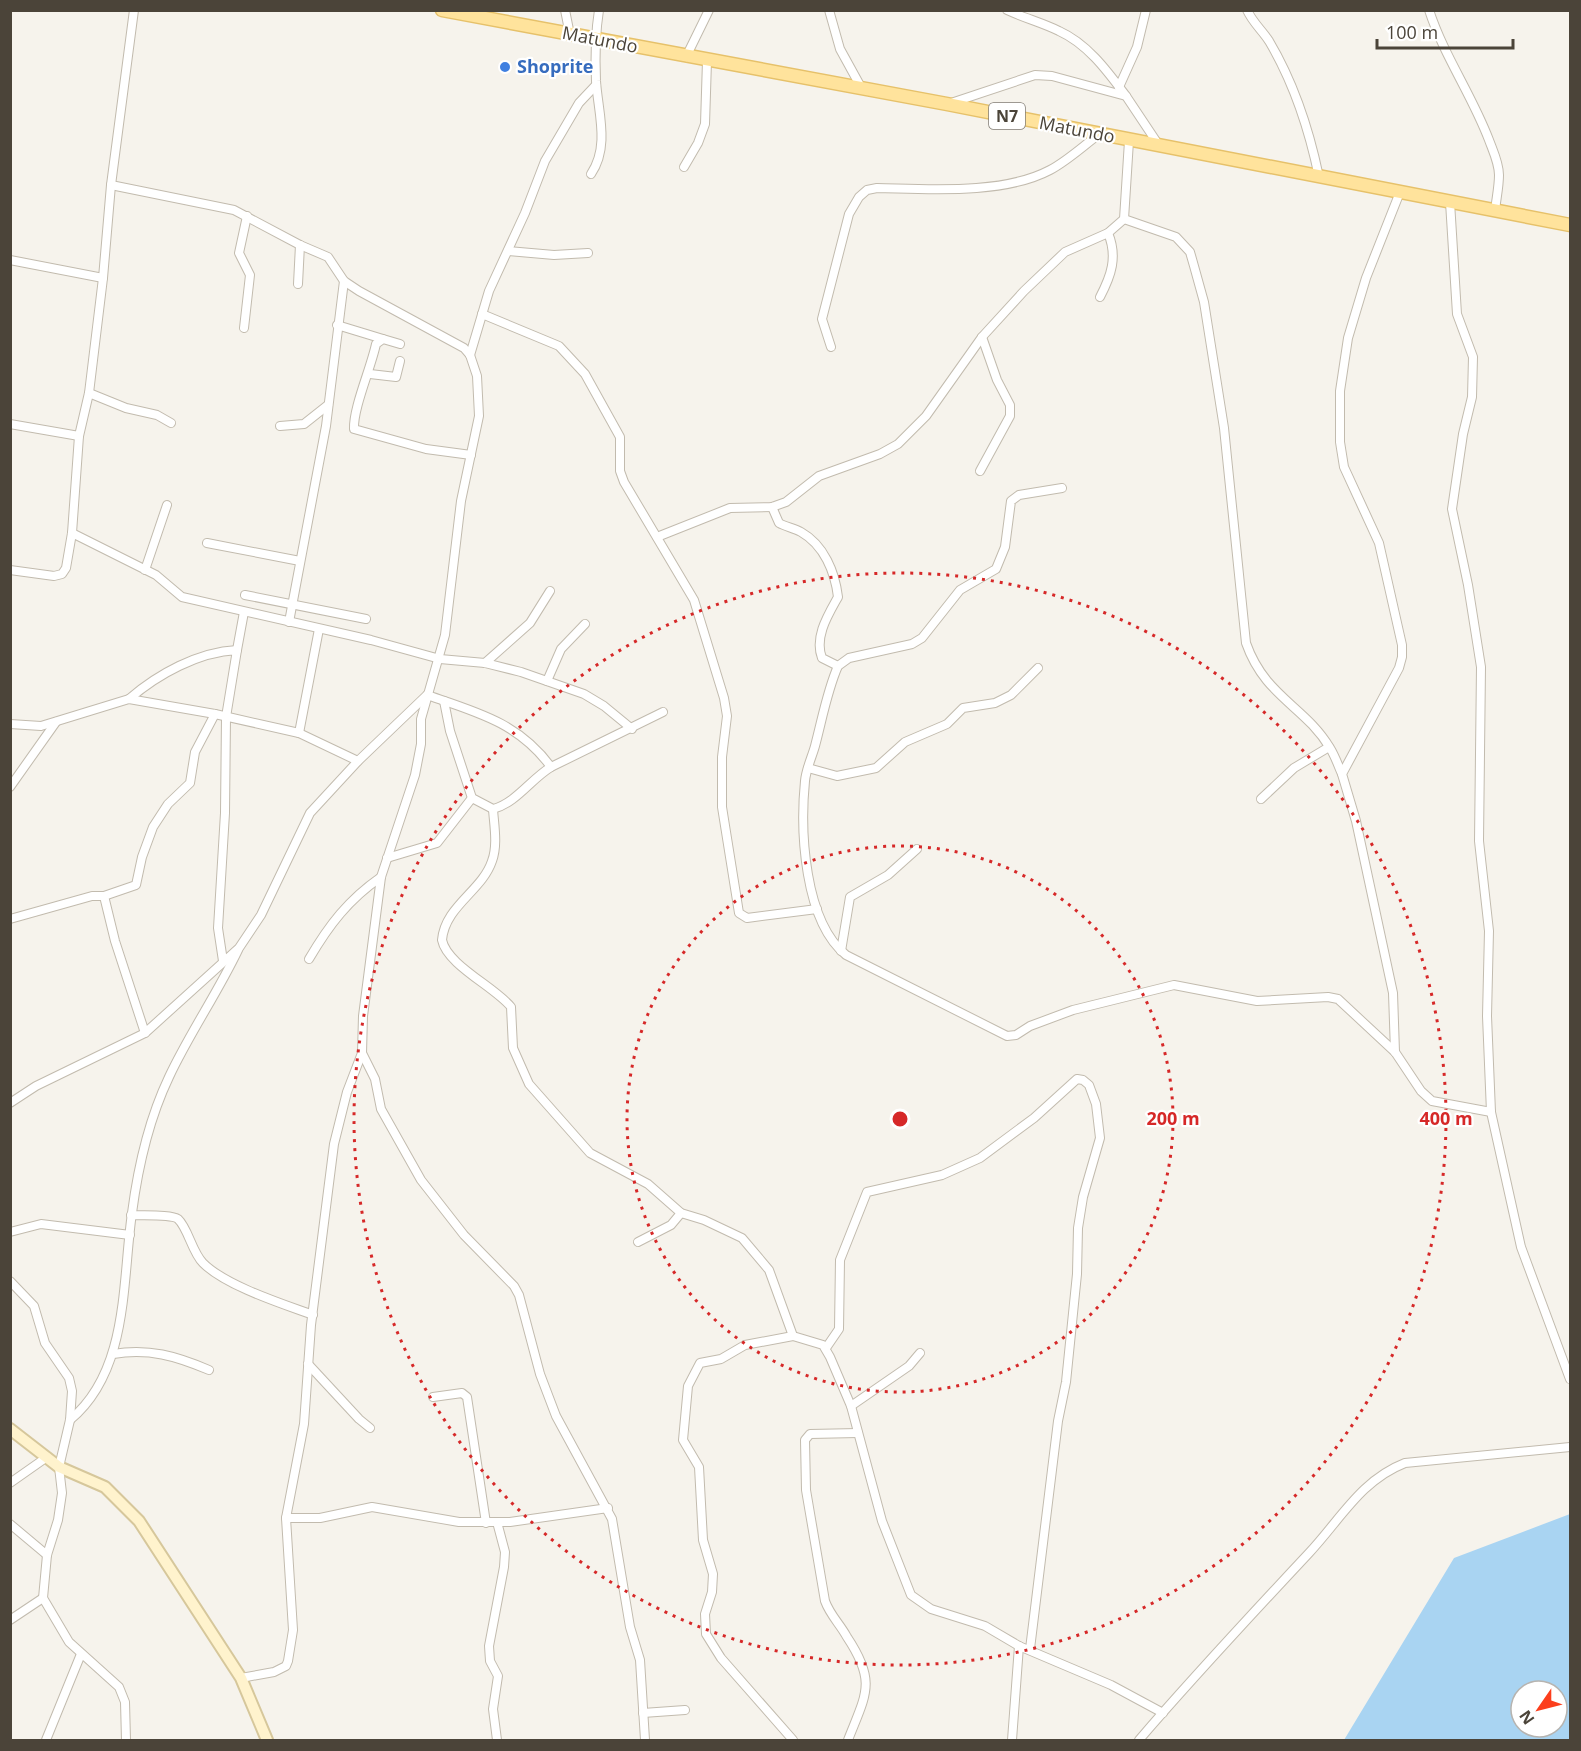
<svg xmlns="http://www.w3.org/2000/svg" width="1581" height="1751" viewBox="0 0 1581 1751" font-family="'Open Sans',sans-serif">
	<rect width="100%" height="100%" fill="#f6f3ec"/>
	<!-- water -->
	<path fill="#a9d4f2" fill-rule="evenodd" d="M1570 1514V1740H1344L1454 1558ZM1521 1691H1557V1727H1521Z"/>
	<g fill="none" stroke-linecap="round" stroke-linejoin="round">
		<defs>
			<g id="street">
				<path d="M565 10 570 35"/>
				<path d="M829 10 840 49 862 89"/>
				<path d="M1007 10C1024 18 1043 23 1059 31 1088 44 1108 72 1126 96"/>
				<path d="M1247 10C1253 23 1262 30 1269 41 1294 83 1309 129 1319 177"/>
				<path d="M1429 10C1444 56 1472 95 1489 140 1493 151 1499 163 1499 175 1499 187 1496 200 1495 211"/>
				<path d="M686 57 709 10"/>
				<path d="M1119 87 1137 47 1146 10"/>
				<path d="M951 103 1035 75 1052 76 1126 96 1158 144"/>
				<path d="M684 167 698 143 705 124 707 61"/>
				<path d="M591 174C610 146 598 112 596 81 595 57 595 35 599 10"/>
				<path d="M111 185 234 210 300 245 328 257 344 281 359 291 464 348 470 355 477 376 479 416 461 501 445 635 421 719V744L415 775 381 877 363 1016 362 1053 347 1092 334 1144 311 1325 304 1424 286 1518 293 1630 288 1661 286 1666 274 1672 241 1678"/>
				<path d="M1450 202 1457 314 1473 357 1472 397 1463 434 1452 509 1468 585 1481 667 1479 841 1489 931 1487 1016 1491 1112 1521 1247 1570 1379"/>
				<path d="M1124 219 1176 237 1190 252 1194 266 1204 302 1224 428 1246 643C1265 697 1305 706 1330 748 1335 756 1338 765 1342 774"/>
				<path d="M508 251 554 255 588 253"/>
				<path d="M10 260 103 278"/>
				<path d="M298 284 300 245"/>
				<path d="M1100 297C1111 276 1118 257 1108 233"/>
				<path d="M482 314 559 346 585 374 620 437V471L624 482 694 600 724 698 727 716 722 757V807L739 913 747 918 817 909"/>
				<path d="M337 325 383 339"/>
				<path d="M244 328 250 275 239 253 247 216"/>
				<path d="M400 344 383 339 376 344C371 368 353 408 354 429L426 449 471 455"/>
				<path d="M831 347 822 319 849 214 859 197 867 190 877 188C928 189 1003 195 1050 170 1067 161 1082 147 1098 135"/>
				<path d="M470 355 489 291 525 213 545 161 579 103 596 85"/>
				<path d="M370 374 396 377 400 361"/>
				<path d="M89 393 126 408 157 415 171 423"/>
				<path d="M10 424 79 436"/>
				<path d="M280 426 304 424 328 405"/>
				<path d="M980 471 1010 416V405L997 380 982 337"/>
				<path d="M1062 488 1019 495 1011 501 1005 547 996 569 960 590 922 638 912 644 849 658 838 666C827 691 822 720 815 746 812 757 806 769 805 781 800 831 804 921 846 955L1007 1036 1016 1035 1030 1026 1073 1010 1174 985 1257 1001 1328 997 1338 999 1395 1052 1421 1091 1432 1101 1491 1112"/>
				<path d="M772 507 779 523C786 527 794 528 801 532 824 545 835 572 838 597 828 615 814 637 822 658L838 666"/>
				<path d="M72 533 156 575 182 597 371 640 440 659 485 663 521 672 584 694 604 706 632 729"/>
				<path d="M657 537 730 508 772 507 786 502 819 476 880 454 898 444 926 416 982 337 1024 291 1065 252 1108 233 1124 219 1129 141"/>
				<path d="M207 543 300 561"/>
				<path d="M10 570 54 576 62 574 66 568 72 533 79 436 89 393 103 278 111 185 134 10"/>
				<path d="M145 570 167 505"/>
				<path d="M245 595 366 619"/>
				<path d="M289 622 326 426 344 281"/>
				<path d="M237 650 244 612"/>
				<path d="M485 663 530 623 550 591"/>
				<path d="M547 681 561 649 585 624"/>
				<path d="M427 695C477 712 519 723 551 767"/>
				<path d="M129 699C158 674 198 652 237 650L226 717 225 813 218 928 223 961"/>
				<path d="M444 701 450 731 472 798 493 809C516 803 531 779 551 767L663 712"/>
				<path d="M10 724 41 726 129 699 215 714 299 733 358 761"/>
				<path d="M299 733 319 629"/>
				<path d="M808 768 837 776 876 768 905 742 947 724 963 708 995 703 1011 695 1038 668"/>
				<path d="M10 787 56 722"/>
				<path d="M1261 799 1294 768 1329 747"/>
				<path d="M493 809C494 825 498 845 492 861 482 891 445 906 442 940 447 965 495 987 511 1007L513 1048 529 1084 590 1153 648 1184 681 1213 704 1220 742 1238 769 1270 793 1336 823 1345 830 1357 851 1406 882 1521 911 1595 931 1609 985 1626 1019 1646 1111 1685 1163 1713"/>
				<path d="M387 858 437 843 472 798"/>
				<path d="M104 896 136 885 142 857 153 827 168 804 190 783 195 752 215 714"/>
				<path d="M10 919 92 896H104L115 941 145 1033"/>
				<path d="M841 951 850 897 888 875 917 849"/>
				<path d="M309 959C329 925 348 900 381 877"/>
				<path d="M1395 1052 1393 993 1356 821 1342 774 1399 668 1402 657V645L1379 543 1344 467 1340 442V391L1348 338 1366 278 1400 192"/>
				<path d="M362 1053 375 1079 381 1109 421 1180 464 1235 514 1286 519 1295 540 1374 556 1416 612 1519 630 1627 640 1660 645 1740"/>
				<path d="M10 1103 36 1086 145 1033 239 948 261 915 310 813 358 761 427 695"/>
				<path d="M131 1215C141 1216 171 1214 178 1219 188 1228 192 1252 203 1263 226 1286 283 1304 313 1315"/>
				<path d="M10 1232 41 1224 130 1235"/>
				<path d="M638 1242 671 1225 681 1213"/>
				<path d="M10 1281 34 1306 45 1343 69 1378 72 1391 70 1420 59 1467 62 1493 58 1520 47 1555 43 1598 69 1642 119 1687 125 1702 126 1740"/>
				<path d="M793 1336 745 1345 721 1359 700 1363 688 1386 683 1440 699 1467 703 1540 713 1574 712 1592 705 1614 706 1634 721 1658 793 1740"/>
				<path d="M826 1348 839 1329 840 1260 867 1192 942 1175 980 1158 1034 1118 1077 1079 1083 1080 1089 1085 1096 1104 1100 1138 1083 1197 1078 1228 1077 1274 1066 1382 1058 1421 1030 1649"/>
				<path d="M113 1354C149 1348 176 1356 209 1370"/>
				<path d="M308 1364 359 1419 370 1428"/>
				<path d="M433 1397 462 1393 467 1397 486 1523"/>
				<path d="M851 1406 909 1366 920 1353"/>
				<path d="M70 1420C129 1371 122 1282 132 1213 138 1167 149 1119 169 1077 189 1034 217 994 238 950"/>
				<path d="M10 1483 47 1457"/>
				<path d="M286 1518H320L372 1507 459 1522H510L608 1508"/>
				<path d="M10 1524 47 1555"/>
				<path d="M10 1620 43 1598"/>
				<path d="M643 1713 685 1710"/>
				<path d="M46 1740 81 1654"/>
				<path d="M497 1740 493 1709 498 1676 490 1661 489 1646 504 1567 505 1552 497 1522"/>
				<path d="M848 1740C866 1694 877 1682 847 1637 840 1624 830 1615 825 1601L806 1490 805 1440 810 1434 858 1433"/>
				<path d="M1012 1740 1019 1646"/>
				<path d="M1139 1740C1194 1676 1251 1615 1309 1553 1340 1520 1361 1480 1405 1463L1570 1447"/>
			</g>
			<path id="secondary" d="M10 1429 59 1467 105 1487 139 1521 241 1678 267 1740"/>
			<path id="primary" d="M442 10 947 104 1570 225"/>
		</defs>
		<!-- street casing -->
		<use href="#street" stroke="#c2bbae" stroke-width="10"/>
		<!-- secondary casing -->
		<use href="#secondary" stroke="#d6c79b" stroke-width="14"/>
		<!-- primary casing -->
		<use href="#primary" stroke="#e6c16a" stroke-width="15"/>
		<!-- street -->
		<use href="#street" stroke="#fff" stroke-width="8"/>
		<!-- secondary -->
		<use href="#secondary" stroke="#fff3cd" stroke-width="10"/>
		<!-- primary -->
		<use href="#primary" stroke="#ffe39c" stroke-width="12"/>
	</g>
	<!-- distance rings -->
	<g fill="none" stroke="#d62828" stroke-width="3" stroke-dasharray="3 6">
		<circle cx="900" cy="1119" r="273"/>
		<circle cx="900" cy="1119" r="546"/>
	</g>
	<!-- markers -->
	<circle fill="#3f7fe0" stroke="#fff" stroke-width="2" cx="505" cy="67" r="6"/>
	<g text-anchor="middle" stroke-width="4.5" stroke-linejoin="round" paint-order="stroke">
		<!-- shield labels -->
		<rect fill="#fff" stroke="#817c74" stroke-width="1.5" x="989" y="103" width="36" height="26" rx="4.5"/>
		<g font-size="16" font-weight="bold" fill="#4b4439">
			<text x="1007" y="122">N7</text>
		</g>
		<!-- street labels -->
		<g font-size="18" fill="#4b4439" stroke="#fff">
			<text transform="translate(600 40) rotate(11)" y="6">Matundo</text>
			<text transform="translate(1077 130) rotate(11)" y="6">Matundo</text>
		</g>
		<!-- shop labels -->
		<g font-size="18" font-weight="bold" fill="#366cbe" stroke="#fff" text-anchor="start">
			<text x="517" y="73">Shoprite</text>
		</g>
	</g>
	<circle cx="900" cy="1119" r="9" fill="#d62828" stroke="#fff" stroke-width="3"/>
	<g font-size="18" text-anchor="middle" font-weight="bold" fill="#d62828" stroke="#fff" stroke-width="4.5" stroke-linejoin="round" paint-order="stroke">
		<text x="1173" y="1125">200 m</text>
		<text x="1446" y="1125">400 m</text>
	</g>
	<!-- border -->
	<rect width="1581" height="1751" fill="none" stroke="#4b4439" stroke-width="24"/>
	<!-- north arrow -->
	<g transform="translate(1539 1709) rotate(235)"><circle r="28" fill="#ffffff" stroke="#b7b4b0" stroke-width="1.5"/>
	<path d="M0-4.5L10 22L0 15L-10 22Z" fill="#fc3f1d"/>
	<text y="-9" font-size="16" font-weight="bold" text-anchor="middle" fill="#4b4439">N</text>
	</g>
	<!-- scale -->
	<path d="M1377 39v9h136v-9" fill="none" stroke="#4b4439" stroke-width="3"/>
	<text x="1386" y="39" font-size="18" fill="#4b4439" stroke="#ffffff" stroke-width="4.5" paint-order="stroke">100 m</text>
</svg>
